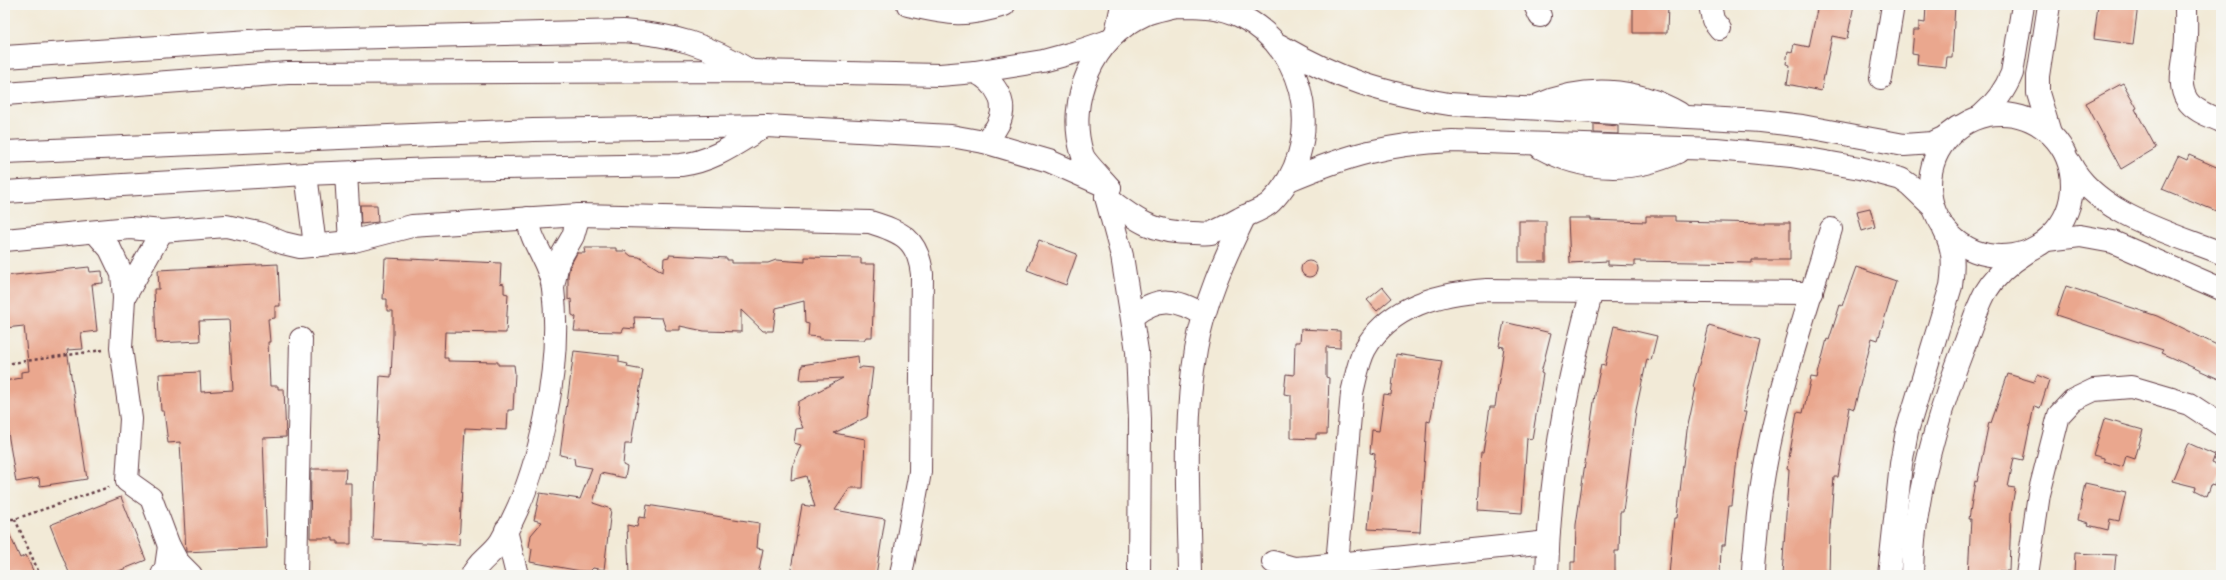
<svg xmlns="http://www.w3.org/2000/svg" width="2226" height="580" viewBox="0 0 2226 580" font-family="Delius,sans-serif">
	<rect width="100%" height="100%" fill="#f6f6f2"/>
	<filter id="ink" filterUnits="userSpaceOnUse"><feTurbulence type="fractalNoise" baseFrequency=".025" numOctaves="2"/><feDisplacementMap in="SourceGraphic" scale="8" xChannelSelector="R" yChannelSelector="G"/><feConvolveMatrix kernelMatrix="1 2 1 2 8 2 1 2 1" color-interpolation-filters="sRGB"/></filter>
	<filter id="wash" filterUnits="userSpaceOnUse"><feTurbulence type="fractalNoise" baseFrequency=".012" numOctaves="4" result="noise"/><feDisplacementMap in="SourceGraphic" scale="16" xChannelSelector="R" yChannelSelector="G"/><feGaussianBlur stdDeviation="0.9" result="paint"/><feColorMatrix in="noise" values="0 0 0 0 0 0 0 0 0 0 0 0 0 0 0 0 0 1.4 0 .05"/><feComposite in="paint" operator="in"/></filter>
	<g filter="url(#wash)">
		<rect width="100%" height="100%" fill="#f2ead7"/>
		<g id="blocks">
			<!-- building -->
			<g fill="#eaa78e">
				<path d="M1633 5H1668L1667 33H1633Z"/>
				<path d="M1818 5H1854L1847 39 1832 36 1821 91 1787 84 1790 65 1786 64 1788 51 1792 52 1794 44 1809 47Z"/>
				<path d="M1926 5H1955L1952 57H1947L1946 67 1917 64 1918 54 1912 53 1914 30H1919V22L1925 23Z"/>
				<path d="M2098 5H2138L2133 44 2094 39Z"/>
				<path d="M2123 83 2137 108 2135 109 2156 148 2121 169 2086 103Z"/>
				<path d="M1594 124 1618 126V134L1594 133Z"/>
				<path d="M2189 155 2221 169V213L2162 189 2178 156 2187 160Z"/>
				<path d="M360 205H377L378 222 361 224Z"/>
				<path d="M1870 208 1875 227 1862 231 1857 211Z"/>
				<path d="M1646 216H1675V221L1765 223V222H1790V260H1752V263L1635 261V266L1608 265V261L1570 263 1568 218H1591V220L1646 222Z"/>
				<rect x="1519" y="221" width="27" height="41"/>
				<path d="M1039 240 1077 254 1066 285 1027 270Z"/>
				<path d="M584 248H616V251H625L631 256 639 257 663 272 664 258 669 257V255L727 258V260H732V263H768L776 260 805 262V257L861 258V264H875L872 337H866L864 340 819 339 820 337 808 336 809 324 805 323 804 301 776 308 773 331H763L741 310V332L704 331 680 326V330H666L662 318 634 317 635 329 624 328 622 332 574 331 576 317 572 315 571 299 568 300V275L570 266 577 253H585Z"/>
				<path d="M385 258 501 263 500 283 504 284V293L508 294 506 333 445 332 444 358H448V361L498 362V365H514L515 373 513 410H508L507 430 465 428 459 545 373 540 380 376 391 377 393 335V311H387V299H383Z"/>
				<circle cx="1309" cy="269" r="8"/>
				<path d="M278 264 280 306H275V318L268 319 270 342H268L270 386H278V389H284L286 437 263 438 267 548 186 552 180 442 168 443 164 411H161L159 374 200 372 201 392 233 390 229 320 199 321 200 341 156 343 154 289H159L158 270Z"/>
				<path d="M89 267 90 272 102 271 103 283 92 284 97 331 81 333 83 349 67 350 87 479 40 486 39 478 16 482 5 414V381L21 378V372L29 371 24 326 5 328V276Z"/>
				<path d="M1856 267 1896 281 1878 340 1872 338 1854 409 1849 407 1838 477H1834L1830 529 1829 575H1782L1789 470 1787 469 1797 412 1803 413 1811 377 1817 378 1827 339 1829 340 1840 305 1842 306Z"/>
				<path d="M2066 286 2157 316 2221 347V380L2161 353 2163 350 2056 315Z"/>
				<path d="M1383 287 1392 298 1377 311 1367 300Z"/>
				<path d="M1504 322 1551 333 1541 373 1543 374 1532 439 1527 438 1522 513 1478 510 1481 452H1483L1490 407H1495L1504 347 1499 346Z"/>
				<path d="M1614 326 1657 336 1651 360 1647 359 1636 410 1623 512H1620L1619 551H1615V575H1571V562H1575L1576 525 1596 388 1601 365 1605 366Z"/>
				<path d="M1709 326 1760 341 1743 412H1746L1738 449 1732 506H1729L1725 545H1721L1720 575H1669L1674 518H1677L1687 430 1696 388 1693 387Z"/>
				<path d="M1301 329 1340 331V348L1326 347V377L1329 378 1327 434H1316V439L1291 438V395L1284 394 1286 374 1294 375 1295 342H1300Z"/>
				<path d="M574 351 619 356V362L628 364 627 367 643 370 631 444H625L623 465 627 467 625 478 601 473 593 503 611 509 604 570 593 568 590 571H581L530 562 532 549 529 547 531 535 542 522 534 520 540 493 580 499 592 468 575 465 574 458 560 455Z"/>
				<path d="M1396 354 1442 361 1430 422 1427 421 1420 532 1368 529 1375 454 1370 453 1372 430 1379 431 1384 394 1391 395Z"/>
				<path d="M858 356 859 369 862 367 873 368 867 417 834 433 865 439 863 488H850L835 510 885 519 876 575H790L802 505 815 507 806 476 791 480 792 467 801 445 794 443 796 429 803 428 797 414 798 402 843 378 800 380 802 365Z"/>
				<path d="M2008 374 2034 382 2037 375 2049 380 2040 408 2034 406 2023 460 2014 458 2008 487 2015 488 2011 513 2009 571H2000V575H1968L1971 519H1969L1975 481 1977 482 1989 422 1991 423Z"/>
				<path d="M2104 419 2143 430 2135 459 2126 456 2123 467 2104 461V458L2093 455Z"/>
				<path d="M2188 443 2215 455 2212 463 2221 467 2214 486 2211 485 2207 496 2195 490 2196 487 2172 481Z"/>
				<path d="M311 469H346L345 483H351V544H338V541H333V538H310Z"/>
				<path d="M2085 483 2126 492 2119 521 2110 519 2108 530 2088 525 2089 523 2078 520Z"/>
				<path d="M121 497 146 560 109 575H70L50 525Z"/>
				<path d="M647 505 759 523 757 548 763 549 758 575H629L627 525 637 527 639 517 645 518Z"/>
				<path d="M5 524 20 558 26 555 35 575H5Z"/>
				<path d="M2075 553 2116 555 2114 575H2074Z"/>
			</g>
		</g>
	</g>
	<g filter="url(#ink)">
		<use href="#blocks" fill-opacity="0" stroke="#633d45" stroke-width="1"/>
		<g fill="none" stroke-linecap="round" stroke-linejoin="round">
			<defs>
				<g id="minor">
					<path d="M908 5C949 14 963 18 1004 5"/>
					<path d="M1535 5 1540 16"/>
					<path d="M1710 5 1713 20 1720 29"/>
					<path d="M2049 5 2038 76V93L2050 133"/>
					<path d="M2186 5C2186 19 2187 34 2185 49 2184 65 2177 84 2187 100 2194 111 2210 116 2221 121"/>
					<path d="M1176 6C1199 6 1221 6 1242 17 1310 51 1325 148 1271 202 1263 210 1248 214 1239 219 1230 224 1221 229 1211 233 1206 234 1199 233 1193 233 1153 233 1137 221 1106 197L1110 188C1104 180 1084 162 1082 153 1066 100 1093 38 1144 15 1154 10 1166 9 1176 6Z"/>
					<path d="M1116 33 1122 5"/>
					<path d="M1279 45C1338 79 1382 93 1449 104L1761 121 1802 126 1904 145 1932 143 1943 138 1958 127"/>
					<path d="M5 57 266 40 623 31C675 35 706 44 751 71"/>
					<path d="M975 72C996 82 1011 105 996 128 993 133 988 137 984 142"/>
					<path d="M1881 78 1893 5"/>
					<path d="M5 94 288 73 751 71 940 75 975 72 1043 61 1076 52 1108 41"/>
					<path d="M1538 105C1585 85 1634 87 1679 113"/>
					<circle cx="2001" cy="185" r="71"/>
					<path d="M1981 116C1995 104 2005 91 2012 73L2023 5"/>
					<path d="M1541 148C1585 172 1633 173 1678 152"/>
					<path d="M5 152 533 130 766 126 951 136 984 142 1049 161 1110 188"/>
					<path d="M2070 163C2096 214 2171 233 2221 253"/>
					<path d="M346 173 350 242"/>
					<path d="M306 174 315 246"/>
					<path d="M1289 180C1348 155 1387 144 1452 141L1716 149 1791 156 1860 168 1901 179 1911 186 1933 207"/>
					<path d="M5 192 306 174 434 169 681 165C714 161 737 143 765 126"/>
					<path d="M1106 197 1122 256 1137 351 1140 420 1139 575"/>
					<path d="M95 232 110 249 122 274 124 298 121 348 131 419 127 481 151 498 169 546 177 561 191 575"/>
					<path d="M5 240 130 228 162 231 226 226 259 233 283 243 300 247 350 242 412 226 579 215 870 222C902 232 918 239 922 274L920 472 901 575"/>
					<path d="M2047 240 2080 236 2113 242 2221 289"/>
					<path d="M553 287 558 262 573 236 579 215"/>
					<path d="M124 298 162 231"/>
					<path d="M1133 316C1159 295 1177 299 1204 315"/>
					<path d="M506 530 517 575"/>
					<path d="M1273 562 1294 568 1309 567 1548 542"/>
					<path d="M1337 564 1352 393C1356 378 1358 362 1365 349 1390 305 1441 293 1487 290L1812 293"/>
					<path d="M296 574 301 339"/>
					<path d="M162 575 166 567 169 546"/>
					<path d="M472 575C478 561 493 554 501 541 541 474 562 365 553 288 550 262 530 243 528 218"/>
					<path d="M1190 575C1189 501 1183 424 1196 350 1204 303 1224 259 1245 216"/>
					<path d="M1547 575C1549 479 1566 383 1592 291"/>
					<path d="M1753 575C1753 558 1756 541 1757 524 1767 422 1801 326 1831 229"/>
					<path d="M1889 575 1901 464 1907 431 1951 286C1954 265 1954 249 1944 230"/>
					<path d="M1912 575C1913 498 1938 413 1966 341 1972 325 1977 308 1985 293 1995 276 2010 263 2026 253"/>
					<path d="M2027 575 2039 494 2059 415 2073 400 2094 390 2131 387 2189 404 2221 425"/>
				</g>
			</defs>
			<!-- minor casing -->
			<use href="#minor" stroke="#633d45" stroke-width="24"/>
			<!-- path -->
			<g stroke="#633d45" stroke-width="2.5" stroke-dasharray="3 3" stroke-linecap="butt">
				<path d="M5 364 103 350"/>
				<path d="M5 519H15L109 487"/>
				<path d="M15 519 40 575"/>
			</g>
			<!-- minor -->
			<use href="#minor" stroke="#fff" stroke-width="22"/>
		</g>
	</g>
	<!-- margin -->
	<rect width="2226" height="580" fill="none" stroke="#f6f6f2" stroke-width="20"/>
</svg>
